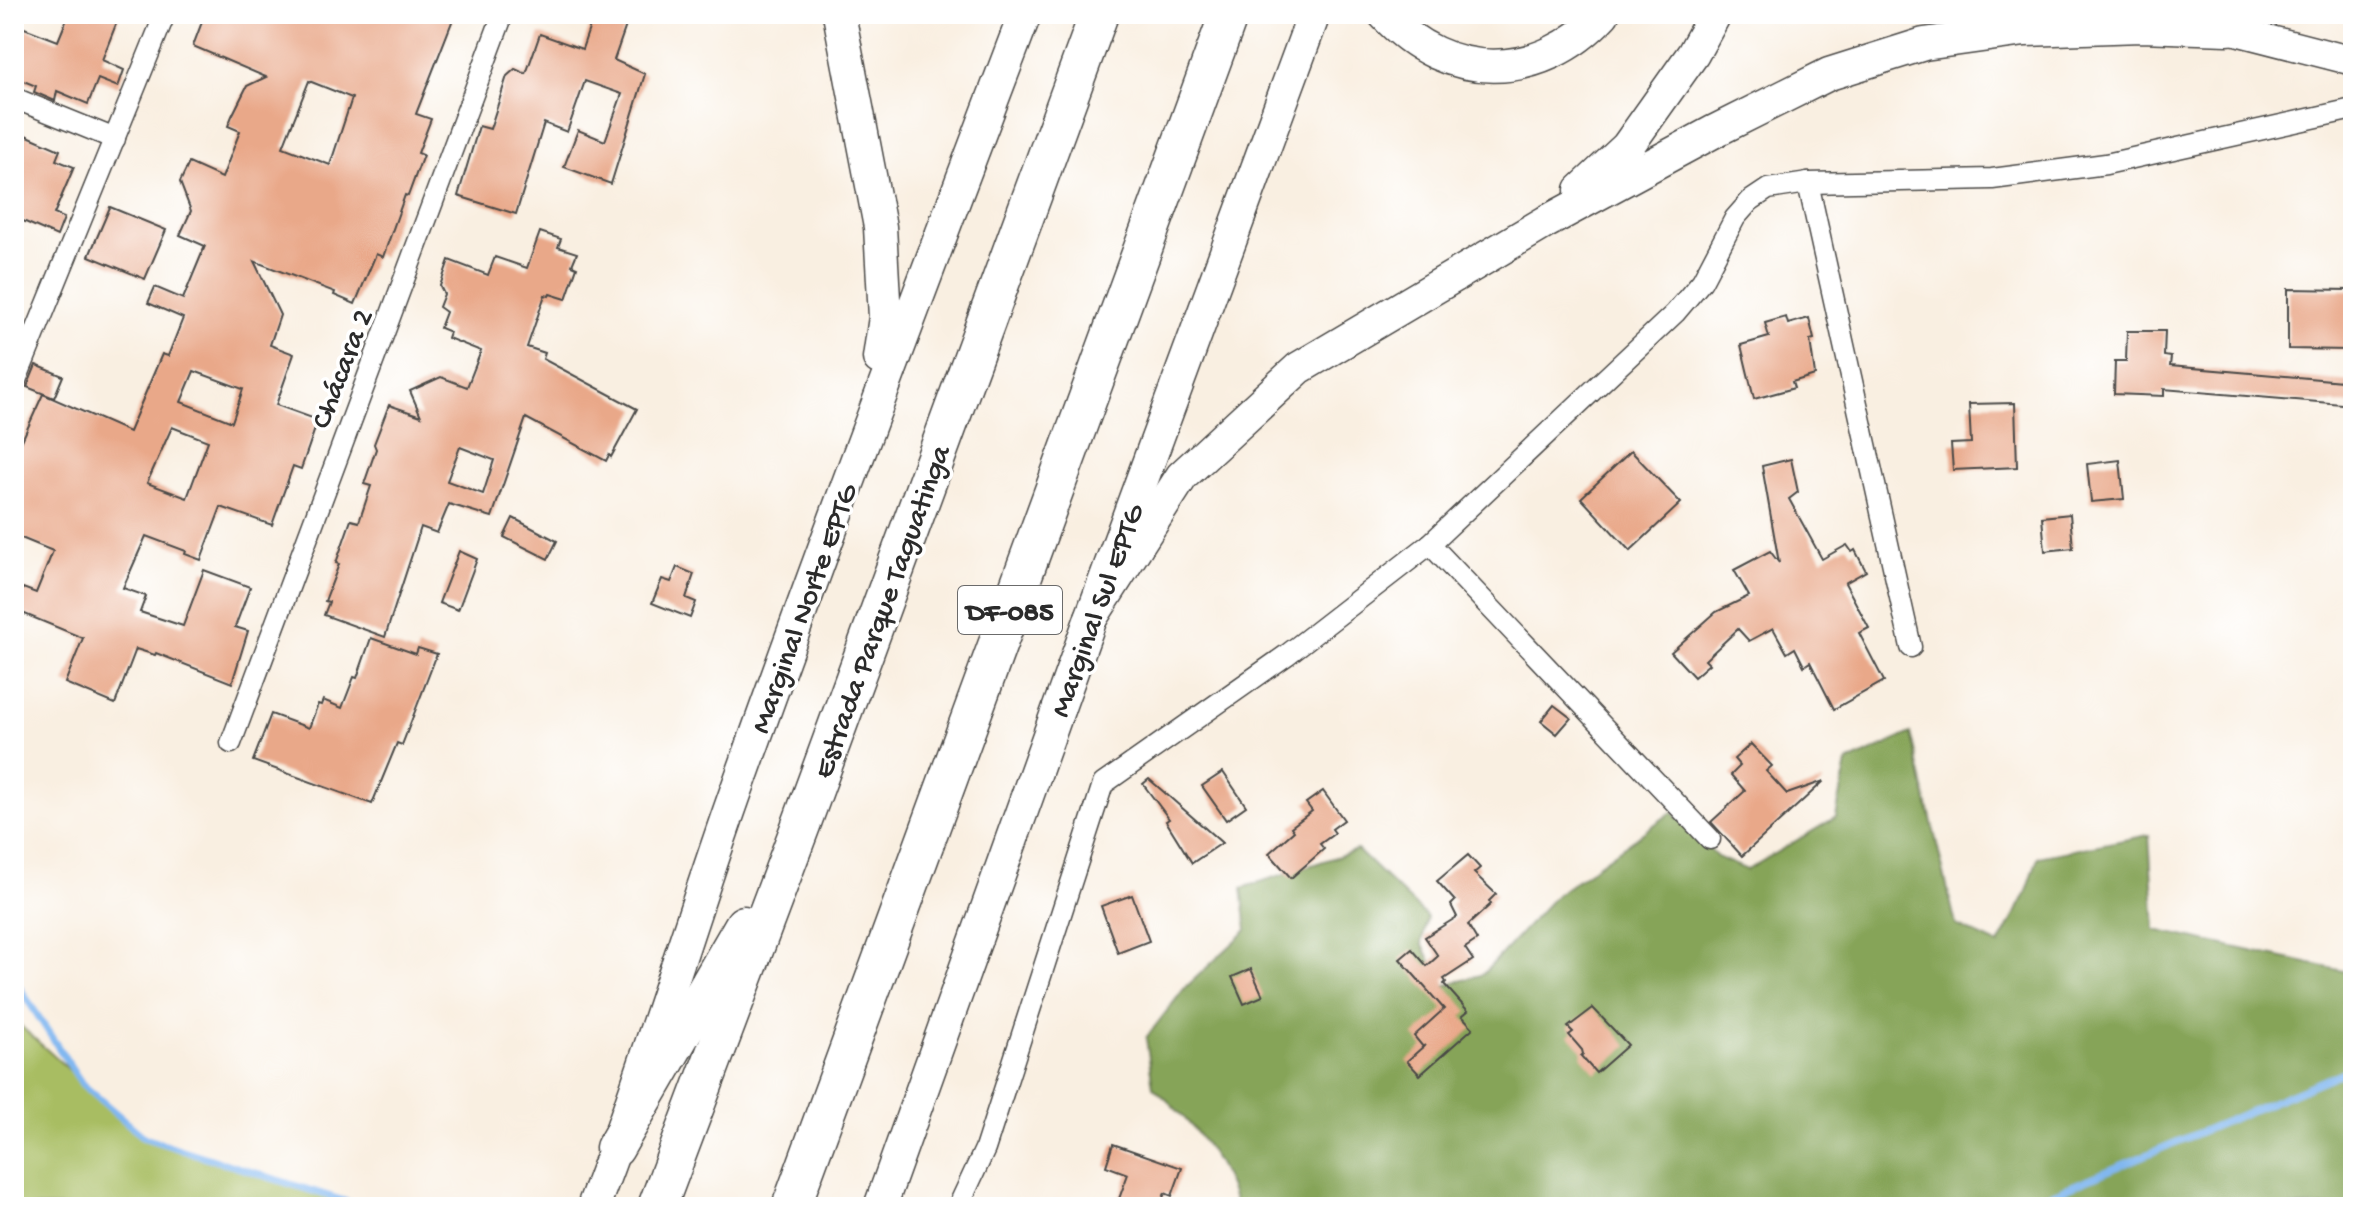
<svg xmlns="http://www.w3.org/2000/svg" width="2367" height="1221" viewBox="0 0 2367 1221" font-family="'Gochi Hand',sans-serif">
	<rect width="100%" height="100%" fill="#fff"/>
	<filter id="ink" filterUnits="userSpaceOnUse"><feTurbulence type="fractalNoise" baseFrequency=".0125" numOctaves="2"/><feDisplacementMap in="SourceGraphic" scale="16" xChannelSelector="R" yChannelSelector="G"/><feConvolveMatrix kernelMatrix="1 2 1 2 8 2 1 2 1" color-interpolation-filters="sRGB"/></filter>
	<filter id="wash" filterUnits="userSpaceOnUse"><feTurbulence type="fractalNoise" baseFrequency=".006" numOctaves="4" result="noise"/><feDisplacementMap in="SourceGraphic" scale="32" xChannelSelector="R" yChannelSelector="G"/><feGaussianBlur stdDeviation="1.8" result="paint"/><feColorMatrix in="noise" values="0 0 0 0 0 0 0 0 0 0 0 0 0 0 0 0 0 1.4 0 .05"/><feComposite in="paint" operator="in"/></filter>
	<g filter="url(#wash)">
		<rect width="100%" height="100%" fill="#f9efe1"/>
		<!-- green -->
		<path fill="#a8bd62" stroke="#6a7446" stroke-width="2" d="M14 1020 145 1138 362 1207H14Z"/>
		<!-- forest -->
		<path fill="#86a458" stroke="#586842" stroke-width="2" d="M1911 733 1956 925 1999 945 2026 894 2038 857 2149 835 2155 930 2353 973V1207H1236C1224 1160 1189 1119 1153 1087L1146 1038 1184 989 1247 930 1242 888 1357 850 1427 917 1422 943 1443 986 1483 974 1556 895 1672 812 1717 857 1747 870 1836 817 1847 763Z"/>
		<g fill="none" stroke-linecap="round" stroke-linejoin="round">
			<!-- stream -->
			<g stroke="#81b7f0" stroke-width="7">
				<path d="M14 979 82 1084 145 1138 363 1207"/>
				<path d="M2022 1207 2353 1068"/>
			</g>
		</g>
		<g id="blocks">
			<!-- building -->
			<g fill="#e9a889" fill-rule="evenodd">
				<path d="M69 14H120L102 60 124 70 118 87 98 79 88 104 57 91 55 101 34 92 36 86 14 77V24L58 41Z"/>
				<path d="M205 14H455L416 114 431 119 418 153 423 155 408 196 405 195 383 257 376 254 355 304 334 295 335 292 254 261 280 315 270 345 294 354 276 405 318 420 301 469 293 466 272 525 221 507 201 560 185 554 186 551 146 536 123 588 146 596 140 612 183 626 204 570 250 587 235 627 248 631 232 683 156 653 155 655 136 649 115 704 65 683 83 638 15 610 23 588 36 593 53 551 14 535V458L43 394 129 432 162 354 168 356 183 318 148 303 155 287 183 299 205 246 180 235 191 211 180 182 189 163 222 178 240 131 228 126 232 116 247 86 266 77 193 46ZM309 81 352 98 330 165 283 147ZM194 371 243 389 232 422 181 402ZM172 427 208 441 187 498 147 483Z"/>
				<path d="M594 14H630L614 60 645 74 611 184 564 167 578 130 605 141 622 94 585 81 567 132 544 123 516 214 458 196 479 126 490 129 507 76 515 69 526 74 540 34 582 49Z"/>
				<path d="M14 130 60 150 56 160 74 167 54 214 64 218 57 236 14 217Z"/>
				<path d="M110 207 166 230 145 279 89 256Z"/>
				<path d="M540 232 561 239 558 247 577 253 572 265 577 267 566 299 550 294 549 296 545 295 527 347 545 353 543 359 637 409 611 457 609 455 606 461 526 418 492 517 449 504 437 533 421 527 385 637 324 615 329 602 325 601 339 564 336 563 351 520 359 522 371 486 364 484 376 449 374 444 389 405 421 416 410 391 441 377 467 387 481 351 448 338 450 332 440 328 446 312 439 307 444 294 440 286 449 260 488 275 495 257 527 268ZM460 447 494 460 483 494 447 481Z"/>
				<path d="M2288 289 2351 290 2350 350 2288 349Z"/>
				<path d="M1786 317 1788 324 1809 318 1814 339 1810 340 1815 375 1792 382 1794 388 1754 399 1741 345 1769 337 1765 323Z"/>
				<path d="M2127 331H2165L2164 356 2171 357 2170 366 2353 382V405L2164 389V396L2114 394 2115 361H2126Z"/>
				<path d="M36 365 63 376 54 398 27 387Z"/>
				<path d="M2015 403 2017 467 1953 470 1951 444 1971 443 1969 404Z"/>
				<path d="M1631 451 1681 503 1630 551 1581 498Z"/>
				<path d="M1791 459 1798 492 1789 499 1822 559 1847 545 1852 552 1855 550 1866 571 1845 583 1869 628 1859 633 1884 681 1834 709 1810 662 1804 666 1795 648 1787 653 1773 628 1749 641 1738 629 1705 660 1709 664 1694 677 1671 652 1716 612 1749 596 1734 570 1770 551 1779 563 1762 466Z"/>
				<path d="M2120 460 2124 499 2091 502 2087 464Z"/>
				<path d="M2070 514 2073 548 2045 551 2042 517Z"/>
				<path d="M513 518 557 541 548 559 504 537Z"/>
				<path d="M459 551 477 559 458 610 439 603Z"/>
				<path d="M677 567 694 574 686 598 696 602 690 618 652 603 662 579 671 582Z"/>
				<path d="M371 638 416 654 418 648 437 654 402 745 397 743 372 804 253 761 271 714 309 728 318 704 321 705 323 700 342 708 354 677 357 678Z"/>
				<path d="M1554 705 1571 718 1557 734 1541 721Z"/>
				<path d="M1751 744 1772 766 1766 771 1787 794 1824 781 1742 856 1711 822 1745 791 1731 775 1740 766 1734 759Z"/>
				<path d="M1223 772 1246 806 1226 820 1202 786Z"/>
				<path d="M1149 779 1222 843 1192 863 1166 821 1169 819 1143 784Z"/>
				<path d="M1323 791 1344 820 1332 829 1335 833 1320 844 1324 849 1291 878 1269 853 1294 831 1291 827 1312 811 1306 803Z"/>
				<path d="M1468 855 1480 868 1474 873 1496 894 1489 901 1491 904 1468 925 1477 940 1465 948 1473 960 1444 979 1446 982 1444 984 1468 1011 1462 1016 1473 1028 1420 1075 1407 1061 1425 1045 1423 1047 1414 1036 1444 1009 1400 959 1412 949 1427 966 1438 956 1425 937 1457 917 1451 905 1455 901 1437 881Z"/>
				<path d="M1132 895 1149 941 1118 953 1101 906Z"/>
				<path d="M1251 969 1263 996 1244 1004 1232 977Z"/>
				<path d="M1593 1008 1628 1045 1596 1073 1581 1056 1583 1054 1582 1050 1569 1035 1573 1032 1568 1027Z"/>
				<path d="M1113 1144 1182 1168 1172 1196 1165 1193 1159 1207H1116L1128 1174 1106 1166Z"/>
			</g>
		</g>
	</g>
	<g filter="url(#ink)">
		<use href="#blocks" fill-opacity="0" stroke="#4a4846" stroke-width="2"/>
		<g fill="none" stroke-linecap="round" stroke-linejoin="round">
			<defs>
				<g id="minor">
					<path d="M14 98 115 139"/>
					<path d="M14 385 165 14"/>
					<path d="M1430 544 1710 839"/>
					<path d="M1911 647 1808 183 1992 179 2106 164 2353 109"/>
					<path d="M231 743 503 14"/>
					<path d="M958 1207 985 1149 1103 784 1288 654 1430 544 1675 313 1702 281 1735 218 1750 201 1768 189 1808 183"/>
				</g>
				<path id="secondary" d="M2207 21 2228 29 2353 61"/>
				<g id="primary">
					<path d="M839 14 880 227 885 317 879 358"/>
					<path d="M1384 14C1447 83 1540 83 1603 14"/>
					<path d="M1581 190 1627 147 1693 54 1715 14"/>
					<path d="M1091 618 1182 476 1299 368 1546 222 1713 132 1829 74 1924 44 2025 30 2141 26 2228 29"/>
					<path d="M593 1207C645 1072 686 933 734 797 827 535 926 274 1025 14"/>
					<path d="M880 1207 1091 618 1314 14"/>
				</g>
				<g id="motorway">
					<path d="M615 1148 744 925"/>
					<path d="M657 1207 801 825 1099 14"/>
					<path d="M791 1207 1229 14"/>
				</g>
			</defs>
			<!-- minor casing -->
			<use href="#minor" stroke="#4a4846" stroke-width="23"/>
			<!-- secondary casing -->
			<use href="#secondary" stroke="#4a4846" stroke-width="31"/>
			<!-- primary casing -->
			<use href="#primary" stroke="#4a4846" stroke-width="35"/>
			<!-- motorway casing -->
			<use href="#motorway" stroke="#4a4846" stroke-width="41"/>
			<!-- minor -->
			<use href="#minor" stroke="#fff" stroke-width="20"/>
			<!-- secondary -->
			<use href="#secondary" stroke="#fff" stroke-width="28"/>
			<!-- primary -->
			<use href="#primary" stroke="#fff" stroke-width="32"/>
			<!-- motorway -->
			<use href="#motorway" stroke="#fff" stroke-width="38"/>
		</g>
	</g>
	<g text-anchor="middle" stroke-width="7" stroke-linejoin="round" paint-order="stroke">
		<!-- shield labels -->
		<rect fill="#fff" stroke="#6b6b6b" stroke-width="2" x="958" y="586" width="104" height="48" rx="6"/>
		<g font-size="28" font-weight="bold" fill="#2b2b2b">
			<text x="1010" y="620">DF-085</text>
		</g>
		<!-- street labels -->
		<g font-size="30" fill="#2b2b2b" stroke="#fff">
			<text transform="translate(340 368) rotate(-69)" y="10">Chácara 2</text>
			<text transform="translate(802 608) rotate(-70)" y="10">Marginal Norte EPTG</text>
			<text transform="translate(1095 610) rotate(-70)" y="10">Marginal Sul EPTG</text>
			<text transform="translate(880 611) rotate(-70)" y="10">Estrada Parque Taguatinga</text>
		</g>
	</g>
	<!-- margin -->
	<rect width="2367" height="1221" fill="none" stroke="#fff" stroke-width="48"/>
</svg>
